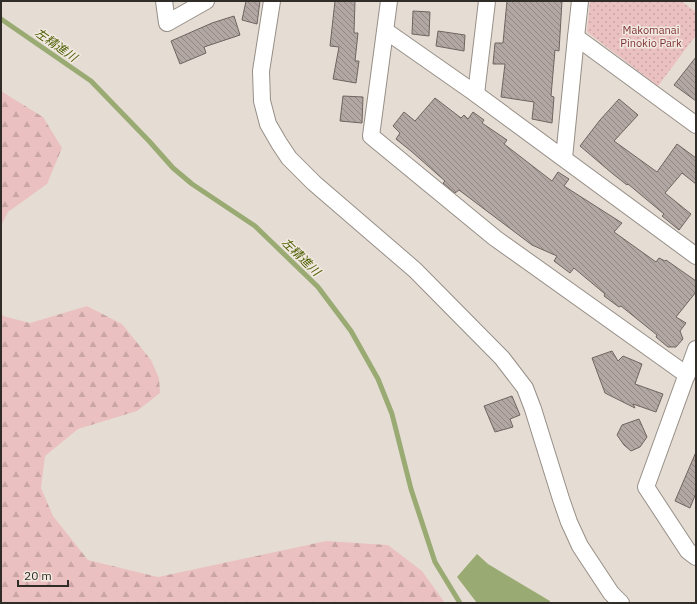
<svg xmlns="http://www.w3.org/2000/svg" width="697" height="604" viewBox="0 0 697 604" font-family="'IBM Plex Sans','Noto Sans JP',sans-serif">
	<defs>
		<pattern id="forest-firs" width="22" height="20" patternUnits="userSpaceOnUse"><rect width="22" height="20" fill="#eac1c0"/><path d="M5 1l3.5 6h-7zM16 11l3.5 6h-7z" fill="#c9a6a5"/></pattern>
		<pattern id="park-dots" width="8" height="8" patternUnits="userSpaceOnUse"><rect width="8" height="8" fill="#eac1c0"/><path d="M2 2h.1M6 6h.1" fill="none" stroke="#c9a6a5" stroke-width="1.8" stroke-linecap="round"/></pattern>
		<pattern id="building-back-hatch" width="6" height="6" patternUnits="userSpaceOnUse"><rect width="6" height="6" fill="#b2a7a2"/><path d="M-1 5l2 2M0 0l6 6M5-1l2 2" fill="none" stroke="#918884"/></pattern>
	</defs>
	<rect width="100%" height="100%" fill="#e5ddd4"/>
	<!-- forest -->
	<g fill="url(#forest-firs)">
		<path d="M1 91 43 117 62 148 47 184 8 212 1 226Z"/>
		<path d="M87 306 122 324 151 360 159 378 160 393 137 411 78 429 45 456 41 488 53 516 88 560 158 577 326 541 388 545 422 571 445 603H1V312L3 316 30 323Z"/>
	</g>
	<!-- park -->
	<path fill="url(#park-dots)" d="M590 1H681L696 12V35L658 86 587 32Z"/>
	<!-- water -->
	<path fill="#9aaa73" d="M477 554 488 564 550 601V603H477L457 577Z"/>
	<g fill="none" stroke-linecap="round" stroke-linejoin="round">
		<!-- stream -->
		<path stroke="#9aaa73" stroke-width="5" d="M1 19 91 81 149 141 173 168 192 184 255 226 318 287 351 331 378 379 392 414 411 489 435 562 460 603"/>
	</g>
	<!-- building -->
	<g fill="url(#building-back-hatch)" stroke="#6f6460">
		<path d="M246 1H260L257 24 242 20Z"/>
		<path d="M335 1H355L354 33H358L355 61H359L356 83 333 79 339 47 330 46Z"/>
		<path d="M507 1H562L559 51 555 50 551 96 554 97 552 123 532 119 534 102 501 97 505 64H493L495 43H503Z"/>
		<path d="M413 11 430 12 429 36 412 34Z"/>
		<path d="M234 16 240 35 204 47 206 53 180 64 171 41 212 23Z"/>
		<path d="M438 31 465 35 464 51 436 46Z"/>
		<path d="M696 57V101L674 85Z"/>
		<path d="M343 96 363 97 362 123 340 121Z"/>
		<path d="M435 98 461 118 464 115 468 119 473 112 484 120 482 123 507 140 504 144 552 181 558 172 569 179 564 186 622 223 614 232 656 262 659 258 665 261 666 260 696 281V292L676 317 686 323 680 331 683 339 676 347H668L656 337 657 335 621 306 619 307 604 296 605 294 574 268 570 273 554 261 557 256 532 245 459 190 455 193 443 183 445 181 411 151 396 139 400 133 393 126 404 112 415 121Z"/>
		<path d="M619 99 638 115 614 141 657 172 677 144 696 158V184L682 173 665 193 691 214 679 230 662 216 664 214 628 184 627 185 613 174 580 146 600 120Z"/>
		<path d="M612 351 618 361 623 356 642 364 635 384 663 394 656 412 633 404 635 408 605 393 592 358Z"/>
		<path d="M512 396 520 415 510 419 513 427 495 432 484 406Z"/>
		<path d="M639 419 647 437 640 447 631 451 624 445 617 435 622 425Z"/>
		<path d="M696 452V493L690 508 675 501Z"/>
	</g>
	<g fill="none" stroke-linecap="round" stroke-linejoin="round">
		<defs>
			<g id="street">
				<path d="M164 1 167 23 206 1"/>
				<path d="M272 1 261 71 262 101 268 124 279 143 289 158 314 183 415 270 502 358 525 388 533 409 561 499 569 522 580 546 611 593 621 603"/>
				<path d="M389 1 371 136 495 238 687 375"/>
				<path d="M386 31 476 94 696 256"/>
				<path d="M576 37 696 125"/>
				<path d="M476 94 487 1"/>
				<path d="M564 158 576 37 580 1"/>
				<path d="M696 349 646 487 688 551 696 557"/>
			</g>
		</defs>
		<!-- street casing -->
		<use href="#street" stroke="#978f87" stroke-width="18"/>
		<!-- street -->
		<use href="#street" stroke="#fff" stroke-width="16"/>
	</g>
	<g text-anchor="middle" stroke-width="3" stroke-linejoin="round" paint-order="stroke">
		<!-- park labels -->
		<g font-size="11" fill="#7f3235" stroke="#f2eae1">
			<text x="651" y="34">Makomanai<tspan x="651" dy="13">Pinokio Park</tspan></text>
		</g>
		<!-- water labels -->
		<g font-size="12" font-style="italic" fill="#4c5d02" stroke="#f2eae1">
			<text transform="translate(56 45) rotate(35)" y="4">左精進川</text>
			<text transform="translate(301 257) rotate(44)" y="4">左精進川</text>
		</g>
	</g>
	<!-- border -->
	<rect width="697" height="604" fill="none" stroke="#302d29" stroke-width="4"/>
	<!-- scale -->
	<path d="M18 580v6h50v-6" fill="none" stroke="#302d29" stroke-width="2"/>
	<text x="24" y="580" font-size="12" fill="#302d29" stroke="#f2eae1" stroke-width="3" paint-order="stroke">20 m</text>
</svg>
